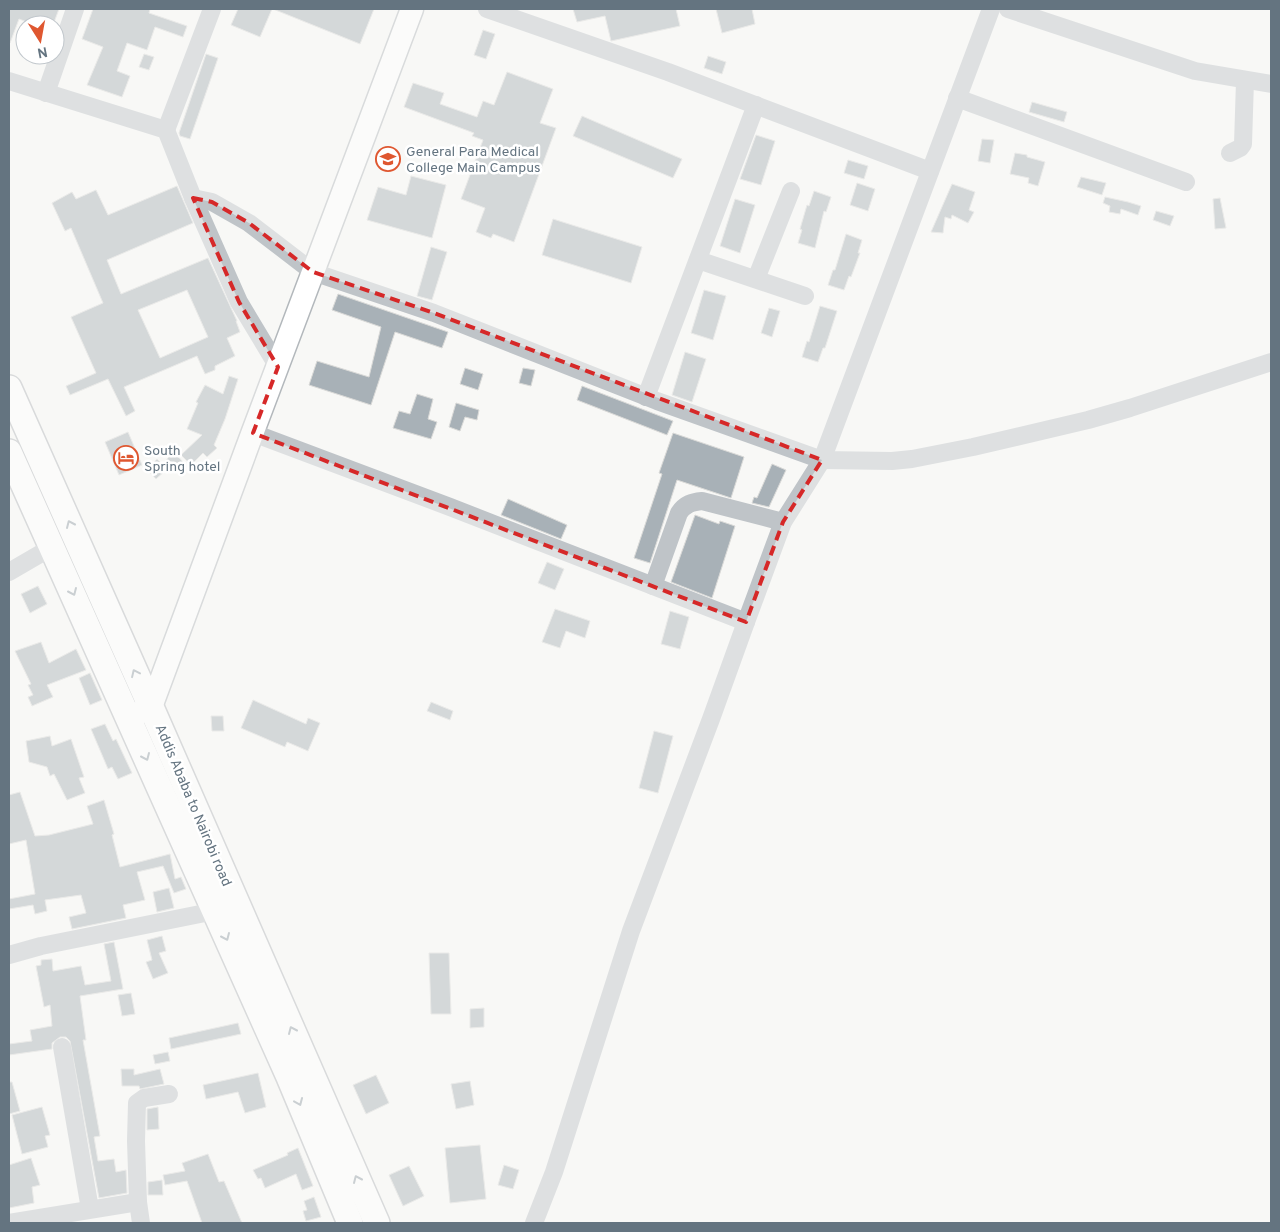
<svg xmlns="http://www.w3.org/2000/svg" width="1280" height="1232" viewBox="0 0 1280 1232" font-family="Overpass,sans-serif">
	<rect width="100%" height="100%" fill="#f8f8f6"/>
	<!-- building -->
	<g fill="#a8b1b7" stroke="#dadad8" fill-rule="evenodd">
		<path d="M9 9H59L53 25H35L19 19 10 43H9Z"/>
		<path d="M93 9H150L149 13 187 26 183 37 155 27 147 50 127 43 117 71 130 76 122 97 87 85 103 47 82 39Z"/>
		<path d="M238 9H272L260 37 231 25Z"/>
		<path d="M273 9H374L360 44Z"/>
		<path d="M573 9H676L680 26 611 41 605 16 577 22Z"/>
		<path d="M716 9H752L755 24 722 33Z"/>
		<path d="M483 30 495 34 486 59 474 55Z"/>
		<path d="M144 54 154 57 149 70 139 67Z"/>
		<path d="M206 54 218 58 190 139 180 136 179 133Z"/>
		<path d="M708 56 726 62 722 74 704 68Z"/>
		<path d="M507 72 553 89 540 123 556 128 514 242 493 234 491 238 476 232 485 208 461 199 483 140 472 136 474 133 404 107 413 83 444 93 440 104 477 117 483 101 494 105Z"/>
		<path d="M1032 102 1067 112 1064 122 1029 112Z"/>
		<path d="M582 116 682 159 673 178 573 136Z"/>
		<path d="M756 135 775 141 761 185 740 179Z"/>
		<path d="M982 139 994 140 990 163 978 161Z"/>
		<path d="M1015 153 1027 155V157L1045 162 1038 186 1028 183 1029 178 1010 174Z"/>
		<path d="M848 160 868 166 864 179 844 173Z"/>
		<path d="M411 176 446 185 432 238 367 220 378 187 406 195Z"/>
		<path d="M1081 177 1106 183 1102 195 1077 187Z"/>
		<path d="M857 183 875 189 868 211 850 205Z"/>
		<path d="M952 184 975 192 969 210 974 212 968 223 952 215 951 219 945 217 943 233 931 232Z"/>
		<path d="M177 186 193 223 107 260 121 294 208 258 237 321H236L240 332 227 338 235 356 215 366V370L205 374 197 356 124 387 135 411 126 416 108 379 70 395 66 386 96 373 71 317 103 303 71 228 65 231 52 203 72 192 76 199 96 190 108 215ZM187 290 208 337 160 358 138 310Z"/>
		<path d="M814 191 831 197 826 212 824 211 815 248 798 243 802 230 800 229 807 205 809 206Z"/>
		<path d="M1105 197 1128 202 1141 206 1138 215 1121 209 1120 214 1109 212 1110 206 1103 203Z"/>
		<path d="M1220 198 1226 228 1215 229 1213 199Z"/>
		<path d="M735 199 755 205 740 253 720 246Z"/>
		<path d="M1156 211 1174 216 1170 226 1153 220Z"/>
		<path d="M553 219 642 247 631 283 542 255Z"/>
		<path d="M846 234 862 240 858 253H860L851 277 849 276 844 290 828 285 833 270H835Z"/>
		<path d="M431 247 447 252 432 300 417 296Z"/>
		<path d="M704 290 726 296 713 340 691 333Z"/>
		<path d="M338 294 448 332 442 348 395 332 371 405 309 385 317 361 369 377 381 327 332 310Z"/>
		<path d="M820 306 837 311 825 348H823L818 362 802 357 807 341 809 342Z"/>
		<path d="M769 308 780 311 772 337 761 333Z"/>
		<path d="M685 352 706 359 692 402 672 395Z"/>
		<path d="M465 368 483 374 478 390 460 384Z"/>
		<path d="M523 368 535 370 531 386 519 383Z"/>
		<path d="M229 376 238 379 225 419 214 445 217 448 207 457 203 453 191 465 181 455 202 435 187 429 198 403 196 402 205 385 223 394Z"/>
		<path d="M582 386 673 421 667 435 577 400Z"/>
		<path d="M417 394 433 399 428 419 437 422 431 439 393 428 399 411 410 414Z"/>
		<path d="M456 403 479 410 477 420 465 417 460 431 449 427Z"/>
		<path d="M128 432 142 465 119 475 105 442Z"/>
		<path d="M673 433 744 457 731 498 677 480 650 563 634 558 662 474 659 473Z"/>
		<path d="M174 452 183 462 173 471 164 462Z"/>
		<path d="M157 459 167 469 156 479 147 469Z"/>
		<path d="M772 464 786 470 769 507 752 503 754 497 757 498Z"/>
		<path d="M508 499 567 525 561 539 501 515Z"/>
		<path d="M695 515 719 524 720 521 735 526 712 598 671 582Z"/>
		<path d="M547 562 564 569 555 590 538 583Z"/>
		<path d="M38 586 47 604 30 613 21 594Z"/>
		<path d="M555 609 590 621 585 638 566 631 560 648 542 642Z"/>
		<path d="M670 611 689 617 680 649 661 644Z"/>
		<path d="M41 642 49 663 76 649 86 670 47 685 53 697 32 706 28 697 33 695 28 685 31 684 15 651Z"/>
		<path d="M90 673 102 700 90 705 79 678Z"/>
		<path d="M253 700 306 724 308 718 320 723 308 751 287 742 285 747 241 728Z"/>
		<path d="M431 702 453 711 450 720 427 711Z"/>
		<path d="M211 716H223L224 731H212Z"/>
		<path d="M105 724 113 741 116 739 132 773 118 779 112 767 108 769 91 729Z"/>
		<path d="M654 731 673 736 658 793 639 788Z"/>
		<path d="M50 736 52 746 71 739 84 777 79 778 85 793 67 800 54 774 50 776 47 767 29 762 26 741Z"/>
		<path d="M20 792 35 836 49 835 93 824 87 806 104 800 114 834 112 835 120 867 170 854 175 879 181 877 186 889 174 893 163 866 137 872 145 900 123 905 126 918 72 929 69 917 86 913 81 895 45 900 47 911 35 914 33 905 9 909V899L35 894 26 840 9 844V795Z"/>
		<path d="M169 888 174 908 157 912 153 892Z"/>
		<path d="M162 936 166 951 159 953 168 973 153 979 146 962 152 960 147 940Z"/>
		<path d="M114 942 123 989 80 996 86 1040H83L100 1136 94 1137 98 1161 114 1159 116 1172 126 1170 127 1193 99 1198 70 1041 66 1037H60L52 1043V1049L9 1055V1044L32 1041 30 1030 52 1026 50 1005 44 1007 36 966 41 965V960L52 959 53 971 81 966 85 985 111 981 104 944Z"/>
		<path d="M429 953H449L451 1014H431Z"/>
		<path d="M131 993 135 1014 122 1016 118 995Z"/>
		<path d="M484 1008V1027L470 1028V1009Z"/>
		<path d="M238 1023 241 1034 171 1049 169 1038Z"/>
		<path d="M168 1052 170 1061 155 1064 153 1055Z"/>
		<path d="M121 1069H134V1075L160 1069 164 1084 140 1089 139 1086H122Z"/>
		<path d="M258 1073 266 1107 245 1113 238 1092 206 1099 203 1085Z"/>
		<path d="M376 1075 389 1103 366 1114 353 1085Z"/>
		<path d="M470 1081 474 1105 456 1109 451 1084Z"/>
		<path d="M9 1082H12L20 1111 9 1114Z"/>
		<path d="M42 1107 50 1135 45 1136 48 1147 22 1154 12 1115Z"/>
		<path d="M158 1107 159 1129 147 1130V1109Z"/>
		<path d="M480 1145 486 1199 450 1203 445 1148Z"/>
		<path d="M298 1148 313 1186 302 1190 296 1174 265 1188 261 1178 258 1179 253 1170 288 1155 287 1153Z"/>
		<path d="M208 1154 219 1182 224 1181 242 1223H202L187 1181 165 1185 163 1175 185 1171 182 1163Z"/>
		<path d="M31 1158 40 1185 32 1187 34 1203 9 1208V1165Z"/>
		<path d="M504 1165 519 1170 513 1189 498 1185Z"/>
		<path d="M409 1166 424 1196 403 1206 389 1175Z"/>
		<path d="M162 1180 163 1195H148V1182Z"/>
		<path d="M314 1197 321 1217 306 1221 303 1211 307 1210 304 1201Z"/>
	</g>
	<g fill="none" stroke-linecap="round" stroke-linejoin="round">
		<defs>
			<path id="major" d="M128 718 151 707 252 434 412 9"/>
			<g id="highway">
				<path d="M9 388 151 707 377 1223"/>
				<path d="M9 452 289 1077 350 1223"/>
			</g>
		</defs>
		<!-- major casing -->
		<use href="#major" stroke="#b3b8bc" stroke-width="25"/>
		<!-- highway casing -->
		<use href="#highway" stroke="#b3b7bb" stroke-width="28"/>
		<!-- minor -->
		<g stroke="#bfc4c8" stroke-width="18">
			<path d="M487 9 668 72 930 171"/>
			<path d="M1008 9 1195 71 1271 84"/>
			<path d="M9 81 166 130 193 198 239 302 278 367"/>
			<path d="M46 93 75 9"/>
			<path d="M957 98 1186 182"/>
			<path d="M166 130 212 9"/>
			<path d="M1230 153 1240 148 1243 144 1245 81"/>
			<path d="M193 198 212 202 249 223 313 272 434 313 657 401 822 460 892 461 912 459 973 447 1088 420 1130 408 1271 362"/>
			<path d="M698 260 805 296"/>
			<path d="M756 279 791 191"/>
			<path d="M646 397 756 105"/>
			<path d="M253 433 450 507 746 622"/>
			<path d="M9 572 52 547"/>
			<path d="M653 586 679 513C685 504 692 502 702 501L783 522"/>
			<path d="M9 955 41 946 225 909"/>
			<path d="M62 1047 90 1209"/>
			<path d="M138 1202 136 1141 137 1103 144 1098 169 1094"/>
			<path d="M9 1223 138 1202 141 1223"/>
			<path d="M534 1223 554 1172 631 931 711 719 746 622 783 522 822 460 991 9"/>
		</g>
		<!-- major -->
		<use href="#major" stroke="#fff" stroke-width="22"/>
		<!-- highway -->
		<use href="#highway" stroke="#fff" stroke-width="25"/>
	</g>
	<!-- one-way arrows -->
	<defs><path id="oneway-chevron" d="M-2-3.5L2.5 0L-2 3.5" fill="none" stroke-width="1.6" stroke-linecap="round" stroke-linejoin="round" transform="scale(1.25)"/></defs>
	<g stroke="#929ea6">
		<use href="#oneway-chevron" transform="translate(70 524) rotate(-114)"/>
		<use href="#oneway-chevron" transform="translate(73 592) rotate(66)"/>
		<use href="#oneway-chevron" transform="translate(135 673) rotate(-115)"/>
		<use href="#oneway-chevron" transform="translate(146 757) rotate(66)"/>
		<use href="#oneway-chevron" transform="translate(226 937) rotate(66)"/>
		<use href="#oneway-chevron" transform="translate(292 1030) rotate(-114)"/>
		<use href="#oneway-chevron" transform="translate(299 1102) rotate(67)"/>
		<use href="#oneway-chevron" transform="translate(357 1179) rotate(-114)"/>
	</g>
	<!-- marked area -->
	<path d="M0 0H1280V1232H0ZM193 198 212 202 249 223 313 272 434 313 822 460 783 522 746 622 253 433 278 367 239 302Z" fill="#f8f8f6" fill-opacity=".55" fill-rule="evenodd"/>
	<path fill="none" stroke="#d62828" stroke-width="4" stroke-dasharray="10 6" stroke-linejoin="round" d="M193 198 212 202 249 223 313 272 434 313 822 460 783 522 746 622 253 433 278 367 239 302Z"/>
	<!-- icons -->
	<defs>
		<symbol id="university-ring" viewBox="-11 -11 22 22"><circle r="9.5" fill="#fff" stroke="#df5730" stroke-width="1.5"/><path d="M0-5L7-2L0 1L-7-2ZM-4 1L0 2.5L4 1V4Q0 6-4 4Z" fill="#df5730"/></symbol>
		<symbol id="hotel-ring" viewBox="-11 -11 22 22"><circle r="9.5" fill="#fff" stroke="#df5730" stroke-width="1.5"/><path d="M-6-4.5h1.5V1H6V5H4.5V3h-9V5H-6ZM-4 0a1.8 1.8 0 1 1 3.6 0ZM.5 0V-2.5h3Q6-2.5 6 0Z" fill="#df5730"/></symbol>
	</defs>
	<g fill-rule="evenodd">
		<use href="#university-ring" x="374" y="145" width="28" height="28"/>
		<use href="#hotel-ring" x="112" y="444" width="28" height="28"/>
	</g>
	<g text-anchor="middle" stroke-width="5" stroke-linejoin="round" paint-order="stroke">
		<!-- poi labels -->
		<g font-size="14" fill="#647480" stroke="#fff" text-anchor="start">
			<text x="406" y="156">General Para Medical<tspan x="406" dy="16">College Main Campus</tspan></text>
			<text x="144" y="455">South<tspan x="144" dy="16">Spring hotel</tspan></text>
		</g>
		<!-- street labels -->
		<g font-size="14" fill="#647480" stroke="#fff">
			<text transform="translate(194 805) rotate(67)" y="5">Addis Ababa to Nairobi road</text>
		</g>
	</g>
	<!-- border -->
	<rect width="1280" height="1232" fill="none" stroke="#647480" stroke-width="20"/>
	<!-- north arrow -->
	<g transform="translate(40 40) rotate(169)"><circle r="24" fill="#ffffff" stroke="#c1c7cc"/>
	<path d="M0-4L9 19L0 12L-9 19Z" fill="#df5730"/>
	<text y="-8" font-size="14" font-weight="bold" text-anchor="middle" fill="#647480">N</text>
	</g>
</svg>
